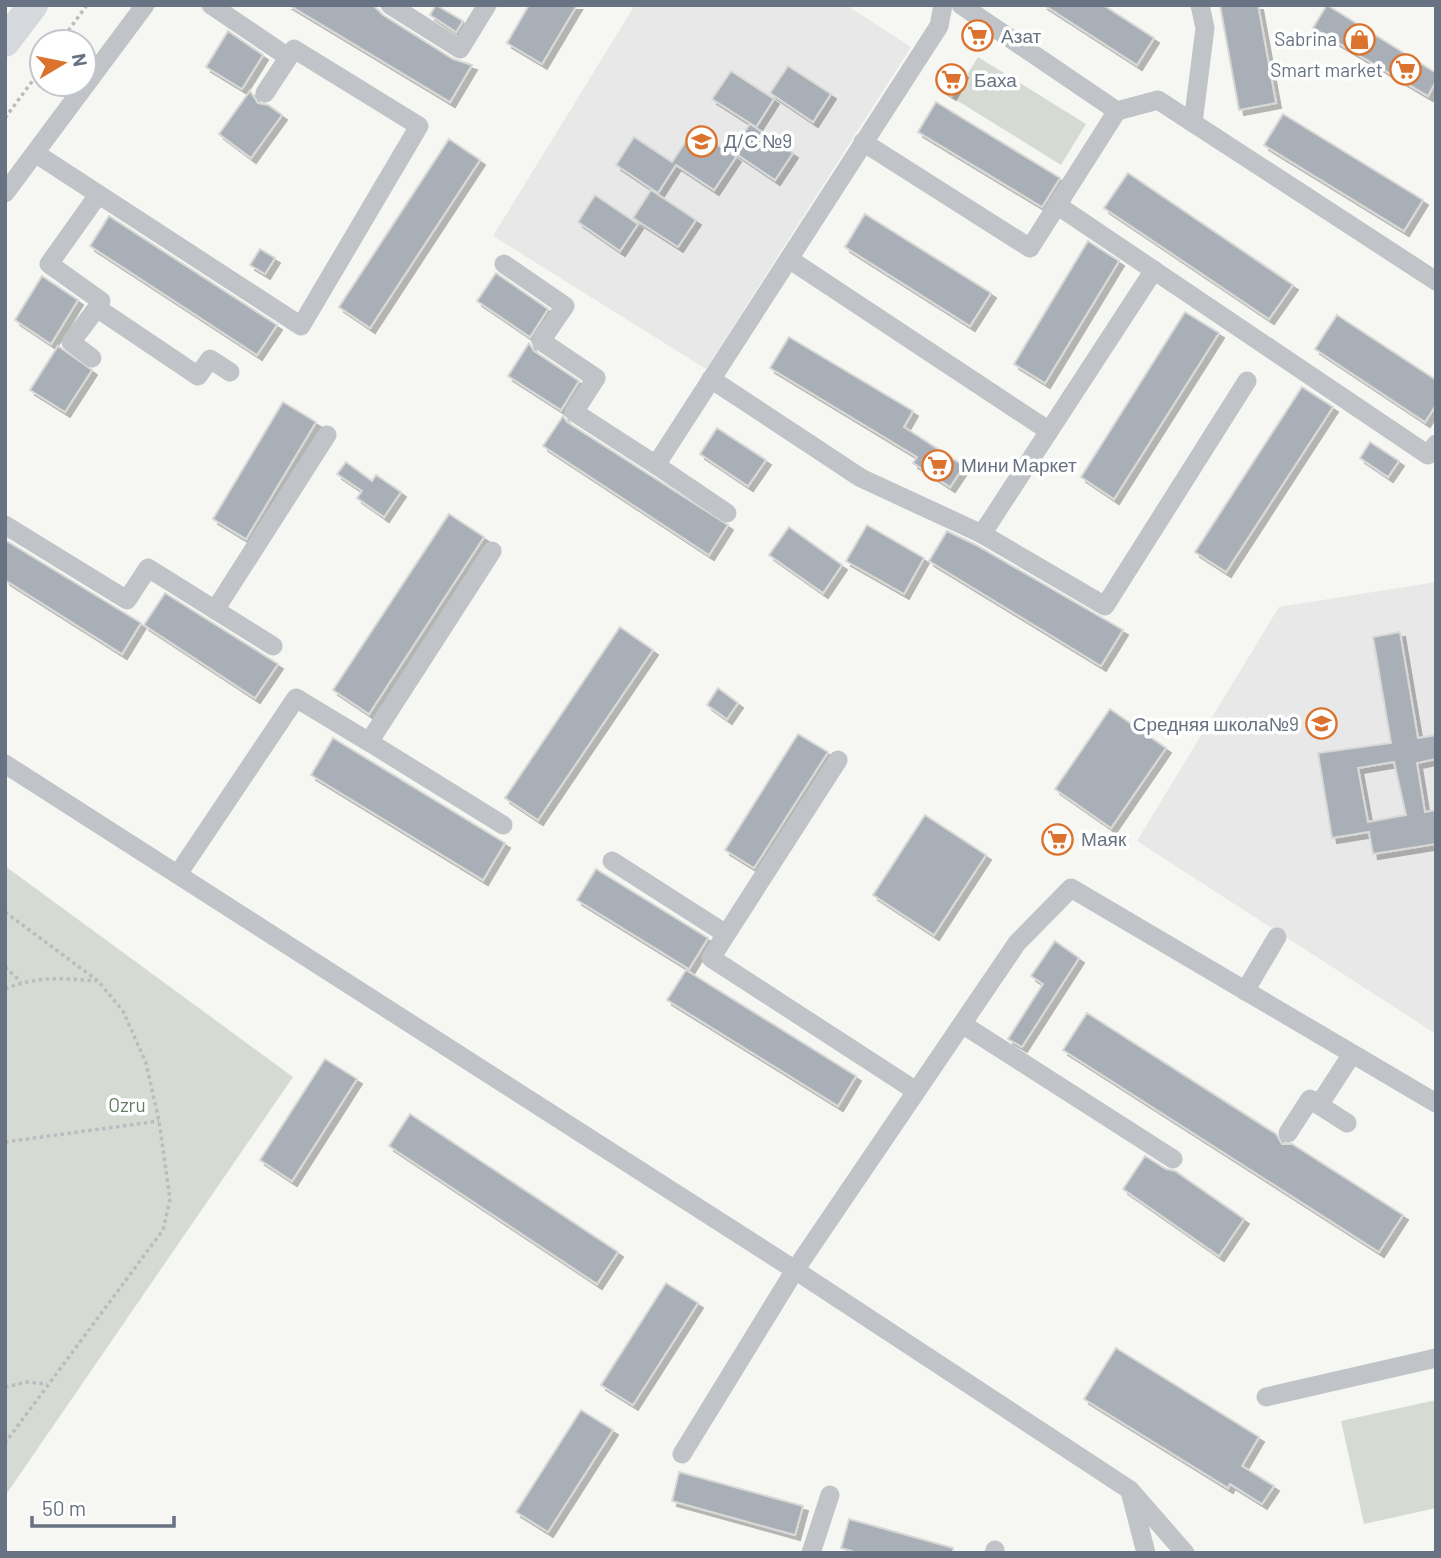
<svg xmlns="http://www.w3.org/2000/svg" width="1441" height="1558" viewBox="0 0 1441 1558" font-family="Barlow,sans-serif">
	<defs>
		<filter id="shadow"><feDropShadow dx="5" dy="5" stdDeviation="0" flood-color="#0004"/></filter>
	</defs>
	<rect width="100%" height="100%" fill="#f6f6f3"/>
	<!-- built -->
	<g fill="#e7e8e7">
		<path d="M635 5H846L911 47 706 369 493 236Z"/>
		<path d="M1436 582V1034L1137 841 1279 607Z"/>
	</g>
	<!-- green -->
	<g fill="#d5dbd3">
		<path d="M978 57 1086 124 1061 165 953 98Z"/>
		<path d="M5 866 293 1077 5 1496Z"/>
		<path d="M1436 1400V1508L1364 1524 1341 1421Z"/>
	</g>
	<!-- building -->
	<g fill="#a9afb6" stroke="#d8d8d6" stroke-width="2" fill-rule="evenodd" filter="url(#shadow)">
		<path d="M289 5H373L383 15 453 59 472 65 450 102Z"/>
		<path d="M436 5 463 21 456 32 430 15Z"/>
		<path d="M529 5H577L542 64 507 43Z"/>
		<path d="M1044 5H1103L1154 38 1137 65Z"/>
		<path d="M1220 5H1258L1276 103 1239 110Z"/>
		<path d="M1327 5 1436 73V81L1428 96 1313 28Z"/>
		<path d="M228 31 263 55 242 89 206 67Z"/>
		<path d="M788 66 831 94 813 122 770 93Z"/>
		<path d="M950 66 963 73 951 95 938 87Z"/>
		<path d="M731 71 774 99 756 127 712 99Z"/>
		<path d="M250 91 258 103 268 105 282 115 251 158 219 134Z"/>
		<path d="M936 102 1060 178 1042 207 918 132Z"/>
		<path d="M1283 114 1423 200 1404 231 1264 145Z"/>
		<path d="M750 124 793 153 775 180 732 151Z"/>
		<path d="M694 129 736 157 714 190 676 165 658 193 616 165 634 137 672 162Z"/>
		<path d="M449 139 480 160 370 328 339 307Z"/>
		<path d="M1128 173 1293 285 1269 319 1104 208Z"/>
		<path d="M651 190 696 220 678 247 633 218Z"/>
		<path d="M595 195 638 224 620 251 578 222Z"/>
		<path d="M865 214 991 293 970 326 845 247Z"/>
		<path d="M109 216 277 325 257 355 90 246Z"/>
		<path d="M1088 241 1119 261 1045 383 1014 364Z"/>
		<path d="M260 249 275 258 265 274 250 265Z"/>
		<path d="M496 273 548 309 530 337 477 301Z"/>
		<path d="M42 276 78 300 51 344 15 320Z"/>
		<path d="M1185 312 1219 333 1114 499 1081 477Z"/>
		<path d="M1337 315 1436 380V405L1425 422 1315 349Z"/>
		<path d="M789 337 913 411 904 427 964 466 950 487 913 463 917 457 770 368Z"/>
		<path d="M529 343 534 351 579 381 561 410 508 376Z"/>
		<path d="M58 346 92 370 65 412 30 390Z"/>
		<path d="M1302 387 1333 407 1226 572 1195 552Z"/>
		<path d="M283 402 316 422 246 539 213 519Z"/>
		<path d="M563 416 567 422 728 525 709 555 543 446Z"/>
		<path d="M717 428 766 460 748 486 700 454Z"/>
		<path d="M1370 442 1399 461 1388 477 1360 458Z"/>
		<path d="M346 462 372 481 376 475 401 492 384 517 357 498 362 491 337 474Z"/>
		<path d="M449 514 484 537 369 714 333 690Z"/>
		<path d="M867 525 924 558 904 594 846 561Z"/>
		<path d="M789 527 842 565 823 593 769 555Z"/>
		<path d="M947 531 976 545 1123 630 1101 666 929 561Z"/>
		<path d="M5 540 141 623 122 654 5 580Z"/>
		<path d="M165 593 278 664 255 698 144 625Z"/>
		<path d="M620 627 653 650 538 820 505 798Z"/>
		<path d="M1400 632 1418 738 1436 735V759L1417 763 1425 812 1436 810V844L1373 854 1369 832 1332 838 1318 753 1391 743 1373 637ZM1394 762 1406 815 1368 822 1358 768Z"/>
		<path d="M718 688 738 703 727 719 707 705Z"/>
		<path d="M1110 709 1166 748 1111 828 1055 789Z"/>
		<path d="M798 734 828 752 754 868 725 850Z"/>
		<path d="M333 738 505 843 483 880 311 775Z"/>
		<path d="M925 815 986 855 934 935 873 895Z"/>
		<path d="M596 869 708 938 689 969 577 900Z"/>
		<path d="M1055 941 1079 958 1022 1047 1008 1039 1043 984 1031 976Z"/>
		<path d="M686 970 856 1076 838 1106 667 1000Z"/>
		<path d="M1087 1013 1276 1134 1282 1144H1292L1403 1215 1379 1252 1063 1050Z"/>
		<path d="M325 1059 357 1079 292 1181 260 1160Z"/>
		<path d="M410 1114 618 1252 597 1284 389 1146Z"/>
		<path d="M1145 1156 1166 1169 1175 1171 1244 1219 1219 1256 1123 1189Z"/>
		<path d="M666 1283 698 1303 633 1405 601 1385Z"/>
		<path d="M1116 1348 1259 1437 1242 1466 1274 1486 1262 1504 1230 1484 1228 1488 1084 1399Z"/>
		<path d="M581 1410 613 1430 548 1532 516 1512Z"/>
		<path d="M679 1472 803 1506 795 1535 672 1501Z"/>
		<path d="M849 1519 953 1548V1553H858L841 1548Z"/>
	</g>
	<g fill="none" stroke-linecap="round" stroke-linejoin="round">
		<!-- path -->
		<g stroke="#babcbf" stroke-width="3.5" stroke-dasharray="3.5 3.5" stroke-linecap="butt">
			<path d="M60 42 87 5"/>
			<path d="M5 118 42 68"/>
			<path d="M5 912 98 981 123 1011 146 1063 159 1121 170 1199 163 1230 5 1443"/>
			<path d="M5 967 21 982"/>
			<path d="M5 989C36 976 63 978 96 981"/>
			<path d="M5 1142 159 1121"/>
			<path d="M5 1387 27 1382 47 1384"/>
		</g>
		<!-- minor -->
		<g stroke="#c0c3c7" stroke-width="19">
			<path d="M211 5 288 57"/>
			<path d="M390 5 460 49 487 5"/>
			<path d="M1117 111 1158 100 1436 281"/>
			<path d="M1193 123 1205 28 1200 5"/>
			<path d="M863 142 1030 248 1117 111 961 5"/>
			<path d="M35 153 301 326 419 126 294 49 265 93"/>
			<path d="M5 193 145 5"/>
			<path d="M1057 205 1428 455 1436 444"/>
			<path d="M789 259 1049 431"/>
			<path d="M504 264 565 306 541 341 596 378 574 412 656 465"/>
			<path d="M97 308 101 301 49 264 98 195"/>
			<path d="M92 358 71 342 97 308 198 376 210 359 230 372"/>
			<path d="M711 379 861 478 982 534 1105 606 1247 381"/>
			<path d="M727 513 656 465 939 26 943 5"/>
			<path d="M5 525 127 600 148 568 273 646"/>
			<path d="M982 534 1154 270"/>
			<path d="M492 551 369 742 503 825"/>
			<path d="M215 610 327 435"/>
			<path d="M838 760 711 958 916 1091"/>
			<path d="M5 764 795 1270 1130 1490 1185 1553"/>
			<path d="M612 861 726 934"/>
			<path d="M178 874 296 698 369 742"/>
			<path d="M1245 991 1277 937"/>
			<path d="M962 1024 1173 1159"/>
			<path d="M1347 1123 1319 1105 1352 1054"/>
			<path d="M1288 1133 1310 1099 1319 1105"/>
			<path d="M1266 1397 1436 1358"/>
			<path d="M682 1454 795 1270 1017 943 1071 888 1436 1103"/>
			<path d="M1131 1495 1146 1553"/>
			<path d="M811 1553 830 1495"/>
			<path d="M994 1553 995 1550"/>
		</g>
		<!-- highway -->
		<path stroke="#d5d8dc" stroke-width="30" d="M5 42 33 5"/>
	</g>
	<!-- icons -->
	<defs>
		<symbol id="supermarket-ring" viewBox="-11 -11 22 22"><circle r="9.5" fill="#fff" stroke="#db732e" stroke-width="1.5"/><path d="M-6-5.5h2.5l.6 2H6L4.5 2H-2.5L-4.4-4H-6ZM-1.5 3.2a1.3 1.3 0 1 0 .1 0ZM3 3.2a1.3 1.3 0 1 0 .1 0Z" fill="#db732e"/></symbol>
		<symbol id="shop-ring" viewBox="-11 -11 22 22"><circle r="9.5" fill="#fff" stroke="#db732e" stroke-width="1.5"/><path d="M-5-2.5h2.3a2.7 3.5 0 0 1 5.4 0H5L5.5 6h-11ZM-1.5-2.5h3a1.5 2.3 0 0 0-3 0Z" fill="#db732e"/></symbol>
		<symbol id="school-ring" viewBox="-11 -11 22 22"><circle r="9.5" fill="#fff" stroke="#db732e" stroke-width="1.5"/><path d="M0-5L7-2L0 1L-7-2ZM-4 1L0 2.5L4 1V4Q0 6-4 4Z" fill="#db732e"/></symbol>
	</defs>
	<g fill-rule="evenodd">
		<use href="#supermarket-ring" x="960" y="18" width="35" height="35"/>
		<use href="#shop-ring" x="1342" y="22" width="35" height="35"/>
		<use href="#supermarket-ring" x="1388" y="52" width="35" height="35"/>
		<use href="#supermarket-ring" x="934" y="62" width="35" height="35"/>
		<use href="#school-ring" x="684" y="124" width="35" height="35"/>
		<use href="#supermarket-ring" x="920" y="448" width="35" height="35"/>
		<use href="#school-ring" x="1304" y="706" width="35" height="35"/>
		<use href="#supermarket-ring" x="1040" y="822" width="35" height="35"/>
	</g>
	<g text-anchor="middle" stroke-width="7" stroke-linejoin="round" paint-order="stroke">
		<!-- poi labels -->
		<g font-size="19" fill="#677283" stroke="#fff" text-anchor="start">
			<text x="1001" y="43">Азат</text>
			<text x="1337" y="46" text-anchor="end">Sabrina</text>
			<text x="1383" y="77" text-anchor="end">Smart market</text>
			<text x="974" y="87">Баха</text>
			<text x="724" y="148">Д/С №9</text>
			<text x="961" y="472">Мини Маркет</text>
			<text x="1299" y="731" text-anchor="end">Средняя школа№9</text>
			<text x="1081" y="846">Маяк</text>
		</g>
		<!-- park labels -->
		<g font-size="19" fill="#667b65" stroke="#fff">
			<text x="127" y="1112">Ozru</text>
		</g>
	</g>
	<!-- border -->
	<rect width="1441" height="1558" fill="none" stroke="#677283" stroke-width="14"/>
	<!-- north arrow -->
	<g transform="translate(63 63) rotate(80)"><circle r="33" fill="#ffffff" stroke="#c2c7cd" stroke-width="2"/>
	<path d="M0-5L12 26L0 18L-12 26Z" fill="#db732e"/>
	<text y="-10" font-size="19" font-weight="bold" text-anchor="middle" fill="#677283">N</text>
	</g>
	<!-- scale -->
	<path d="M32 1516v10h142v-10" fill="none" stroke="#677283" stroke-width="3.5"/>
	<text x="42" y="1516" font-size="21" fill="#677283" stroke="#ffffff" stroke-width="5" paint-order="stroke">50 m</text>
</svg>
